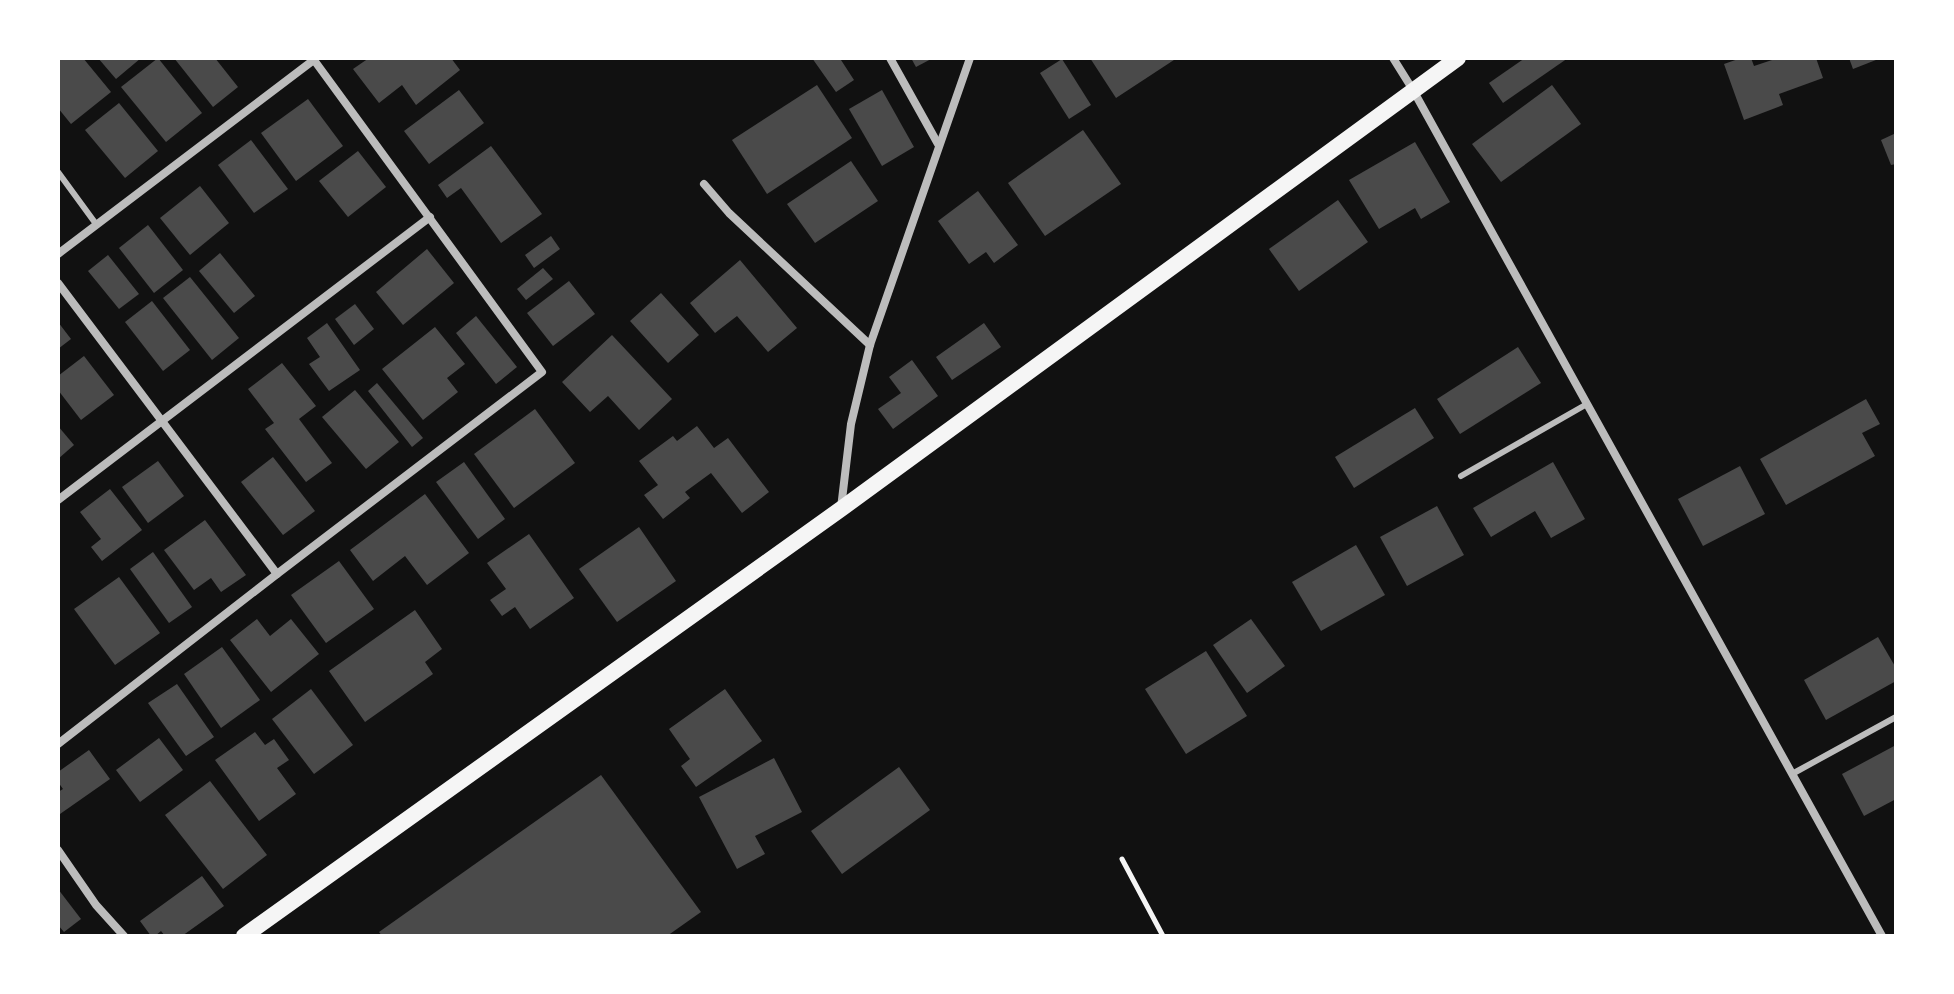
<svg xmlns="http://www.w3.org/2000/svg" width="1954" height="994" viewBox="0 0 1954 994" font-family="'Fira Sans Condensed',sans-serif">
	<rect width="100%" height="100%" fill="#111"/>
	<!-- building -->
	<g fill="#4a4a4a">
		<path d="M58 58H83L111 92 71 124 58 108Z"/>
		<path d="M98 58H141L116 79Z"/>
		<path d="M158 58 202 113 166 142 121 87Z"/>
		<path d="M174 58H215L238 87 213 107Z"/>
		<path d="M369 58H451L460 70 416 105 402 85 379 103 353 69Z"/>
		<path d="M812 58H844L841 60 854 80 836 92Z"/>
		<path d="M911 58H933L916 67Z"/>
		<path d="M1090 58H1177L1116 98Z"/>
		<path d="M1525 58H1568L1503 103 1489 83Z"/>
		<path d="M1741 58H1751L1754 66 1778 58H1816L1823 78 1779 94 1783 105 1744 120 1724 64Z"/>
		<path d="M1849 58H1881L1853 69Z"/>
		<path d="M1062 59 1091 105 1069 119 1040 73Z"/>
		<path d="M817 85 852 138 767 194 732 140Z"/>
		<path d="M1552 85 1581 124 1501 182 1472 144Z"/>
		<path d="M459 90 484 123 429 164 404 131Z"/>
		<path d="M882 90 914 147 882 166 849 109Z"/>
		<path d="M308 99 343 146 296 181 261 133Z"/>
		<path d="M119 103 158 151 125 178 85 130Z"/>
		<path d="M1083 130 1121 184 1045 236 1008 183Z"/>
		<path d="M1896 133V164L1891 165 1881 140Z"/>
		<path d="M251 140 288 189 254 213 218 165Z"/>
		<path d="M1415 142 1450 202 1421 219 1415 208 1379 229 1349 180Z"/>
		<path d="M491 146 542 214 501 243 461 188 447 198 438 185Z"/>
		<path d="M358 151 386 187 348 217 319 181Z"/>
		<path d="M851 161 878 201 815 243 787 204Z"/>
		<path d="M200 186 229 223 190 255 160 218Z"/>
		<path d="M978 191 1018 245 994 263 986 252 969 264 938 221Z"/>
		<path d="M1338 200 1368 242 1299 291 1269 249Z"/>
		<path d="M148 225 183 270 154 293 119 248Z"/>
		<path d="M551 236 560 249 534 268 525 255Z"/>
		<path d="M427 249 454 283 403 325 376 292Z"/>
		<path d="M220 253 255 296 234 313 199 271Z"/>
		<path d="M108 255 139 294 119 309 88 271Z"/>
		<path d="M740 260 797 328 768 352 737 316 715 333 690 303Z"/>
		<path d="M543 268 553 279 526 300 517 289Z"/>
		<path d="M190 277 239 338 212 360 163 298Z"/>
		<path d="M569 281 595 314 553 346 527 313Z"/>
		<path d="M661 293 699 335 668 363 630 321Z"/>
		<path d="M152 301 190 350 163 371 125 322Z"/>
		<path d="M355 304 374 329 354 345 335 319Z"/>
		<path d="M476 316 517 367 496 384 456 333Z"/>
		<path d="M58 322 71 339 58 349Z"/>
		<path d="M327 323 360 370 329 391 309 364 320 357 307 338Z"/>
		<path d="M984 323 1001 347 952 380 936 357Z"/>
		<path d="M435 327 465 364 447 378 458 392 423 420 382 369Z"/>
		<path d="M612 335 672 399 639 430 608 396 590 412 562 382Z"/>
		<path d="M1518 347 1541 383 1460 434 1437 399Z"/>
		<path d="M84 356 114 395 81 420 58 390V376Z"/>
		<path d="M912 360 938 396 893 429 878 409 901 393 889 377Z"/>
		<path d="M282 363 316 406 299 419 332 463 306 482 265 429 274 423 248 389Z"/>
		<path d="M377 383 423 438 412 447 368 391Z"/>
		<path d="M355 390 399 442 366 469 322 417Z"/>
		<path d="M1866 399 1880 424 1862 433 1875 456 1786 505 1760 459Z"/>
		<path d="M1415 408 1434 438 1354 488 1335 457Z"/>
		<path d="M535 409 575 463 514 508 474 454Z"/>
		<path d="M58 426 74 445 58 459Z"/>
		<path d="M697 426 714 448 728 438 769 492 742 513 711 473 685 492 690 498 663 519 644 495 658 485 639 461 673 436 677 441Z"/>
		<path d="M273 457 315 511 283 535 241 482Z"/>
		<path d="M158 461 184 496 148 523 122 487Z"/>
		<path d="M464 462 505 519 478 539 436 482Z"/>
		<path d="M1553 462 1585 519 1551 538 1535 511 1491 537 1473 508Z"/>
		<path d="M1740 466 1765 514 1703 546 1678 499Z"/>
		<path d="M110 489 142 530 102 561 91 547 101 539 80 512Z"/>
		<path d="M425 494 469 553 427 585 405 556 373 581 350 550Z"/>
		<path d="M1437 506 1464 555 1407 586 1380 537Z"/>
		<path d="M205 520 246 575 221 592 211 578 194 590 164 550Z"/>
		<path d="M639 527 676 581 617 622 579 569Z"/>
		<path d="M529 534 574 598 530 629 515 607 502 616 490 600 506 589 487 563Z"/>
		<path d="M1356 545 1385 595 1321 631 1292 582Z"/>
		<path d="M153 552 192 607 169 623 130 569Z"/>
		<path d="M339 561 374 609 326 643 291 595Z"/>
		<path d="M119 577 160 633 115 665 74 609Z"/>
		<path d="M415 610 442 649 425 662 433 674 365 722 329 671Z"/>
		<path d="M257 619 270 636 291 619 319 654 271 692 230 640Z"/>
		<path d="M1251 619 1285 666 1247 693 1213 645Z"/>
		<path d="M1878 637 1896 668V681L1826 720 1804 680Z"/>
		<path d="M222 647 260 700 221 728 184 674Z"/>
		<path d="M1206 651 1247 716 1186 754 1145 689Z"/>
		<path d="M177 684 214 737 186 756 148 703Z"/>
		<path d="M311 689 353 745 314 774 272 719Z"/>
		<path d="M725 689 762 741 696 787 681 766 690 759 669 729Z"/>
		<path d="M255 732 265 745 274 739 289 760 277 768 296 794 259 821 215 760Z"/>
		<path d="M159 738 183 770 140 802 116 770Z"/>
		<path d="M1896 745V799L1864 816 1842 774Z"/>
		<path d="M89 750 110 779 60 814 58 811V792L63 789 58 782V772Z"/>
		<path d="M774 758 802 812 755 836 765 854 737 869 699 797Z"/>
		<path d="M899 767 930 810 842 874 811 831Z"/>
		<path d="M601 775 701 912 667 936H382L379 932Z"/>
		<path d="M210 781 267 855 223 889 165 815Z"/>
		<path d="M202 876 224 906 182 936H165L161 931 155 936H151L140 921Z"/>
		<path d="M58 889 81 919 64 932 58 925Z"/>
	</g>
	<g fill="none" stroke-linecap="round" stroke-linejoin="round">
		<!-- path -->
		<path stroke="#f5f5f5" stroke-width="5" d="M1122 859 1163 936"/>
		<!-- service -->
		<g stroke="#bcbcbc" stroke-width="6">
			<path d="M58 172 96 224"/>
			<path d="M1461 476 1587 404"/>
			<path d="M1792 774 1896 717"/>
		</g>
		<!-- minor -->
		<g stroke="#bcbcbc" stroke-width="8">
			<path d="M890 58 938 144"/>
			<path d="M1393 58 1413 90 1882 936"/>
			<path d="M704 184 729 213 870 345"/>
			<path d="M58 254 315 59"/>
			<path d="M58 283 277 574"/>
			<path d="M58 500 430 217"/>
			<path d="M841 508 851 424 870 345 970 58"/>
			<path d="M58 744 277 574 542 372 314 60"/>
			<path d="M58 850 96 905 124 936"/>
		</g>
		<!-- secondary -->
		<path stroke="#f5f5f5" stroke-width="16" d="M244 936 841 509 1458 58"/>
	</g>
	<!-- border -->
	<rect width="1954" height="994" fill="none" stroke="#ffffff" stroke-width="120"/>
</svg>
